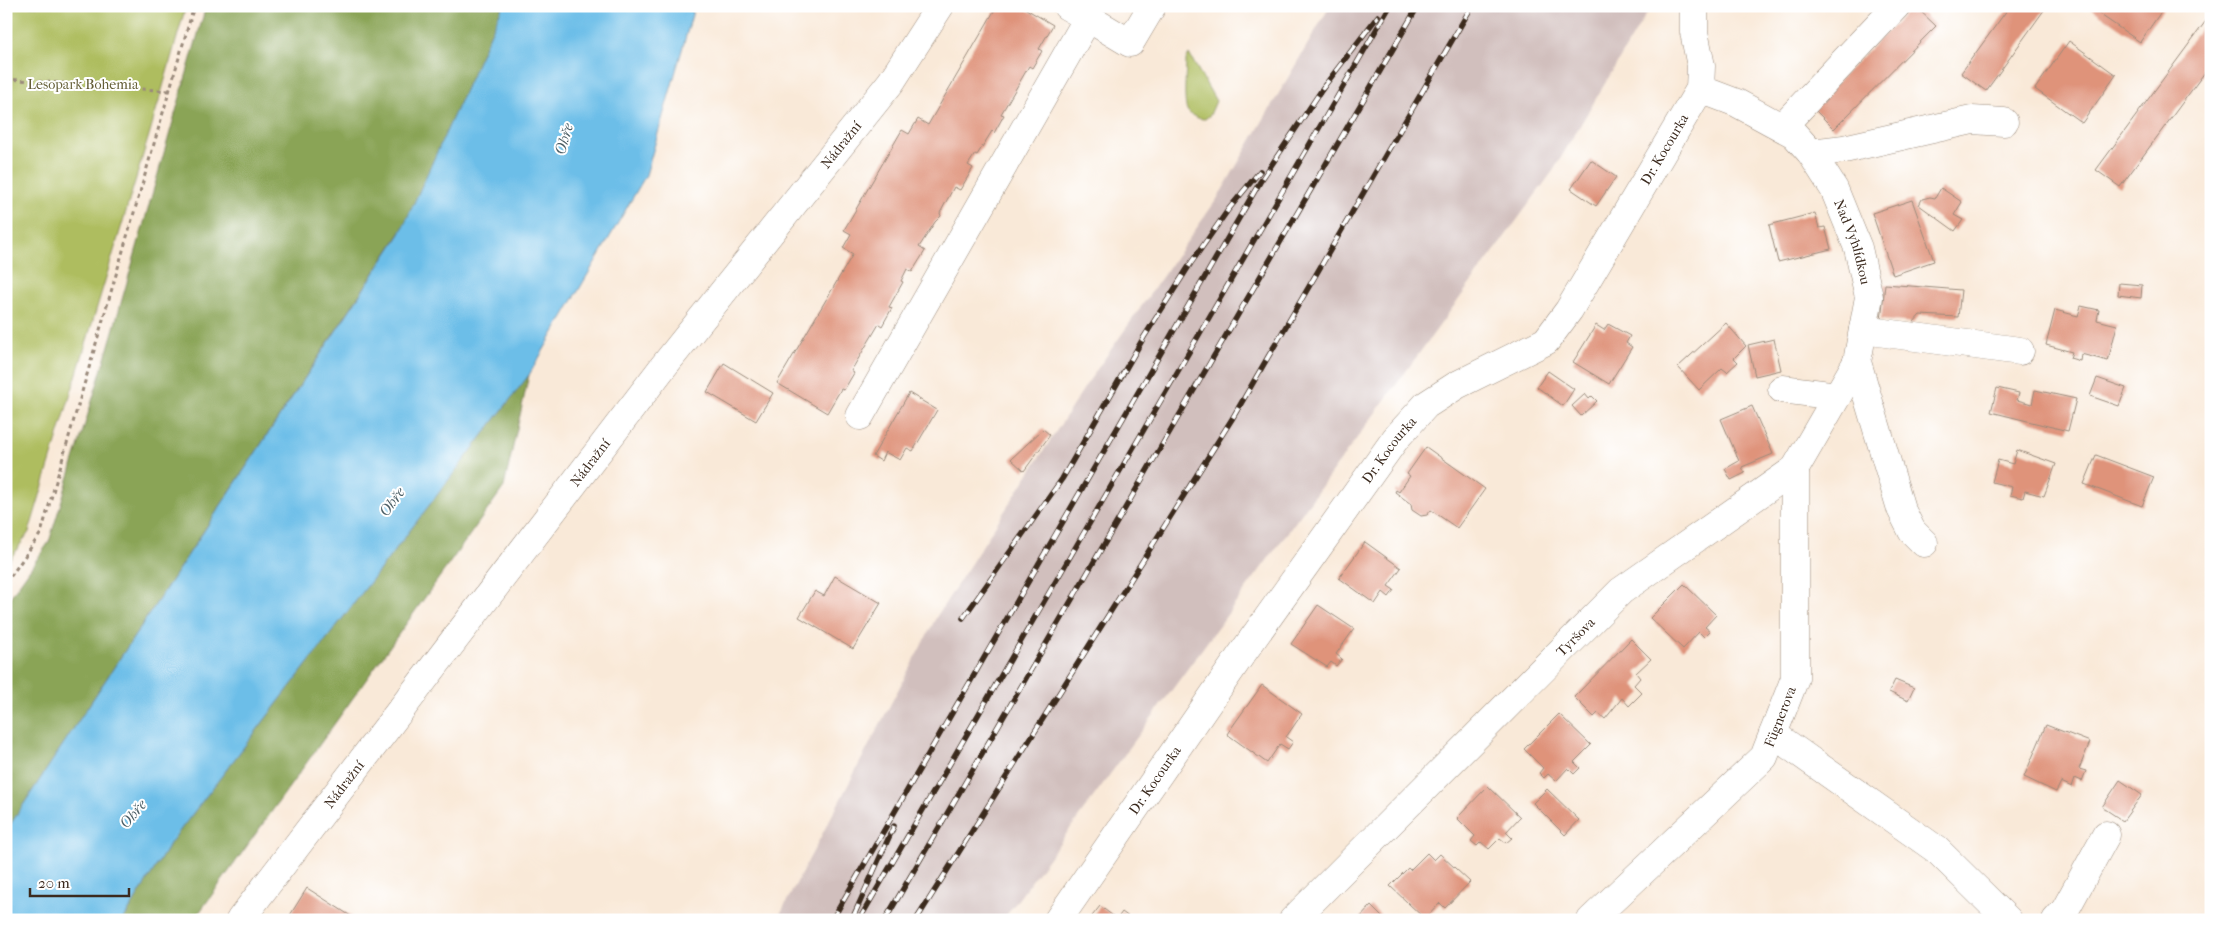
<svg xmlns="http://www.w3.org/2000/svg" width="2217" height="926" viewBox="0 0 2217 926" font-family="'IM FELL French Canon',serif">
	<rect width="100%" height="100%" fill="#fff"/>
	<filter id="ink" filterUnits="userSpaceOnUse"><feTurbulence type="fractalNoise" baseFrequency=".02" numOctaves="2"/><feDisplacementMap in="SourceGraphic" scale="10" xChannelSelector="R" yChannelSelector="G"/><feConvolveMatrix kernelMatrix="1 2 1 2 8 2 1 2 1" color-interpolation-filters="sRGB"/></filter>
	<filter id="wash" filterUnits="userSpaceOnUse"><feTurbulence type="fractalNoise" baseFrequency=".0096" numOctaves="4" result="noise"/><feDisplacementMap in="SourceGraphic" scale="20" xChannelSelector="R" yChannelSelector="G"/><feGaussianBlur stdDeviation="1.12" result="paint"/><feColorMatrix in="noise" values="0 0 0 0 0 0 0 0 0 0 0 0 0 0 0 0 0 1.4 0 .05"/><feComposite in="paint" operator="in"/></filter>
	<g filter="url(#wash)">
		<rect width="100%" height="100%" fill="#f9e9d8"/>
		<!-- industrial -->
		<path fill="#d1bfbd" d="M1330 6H1651L1553 171 1003 920H777L937 616 1086 385 1217 199Z"/>
		<!-- green -->
		<g fill="#aebd5f" stroke="#74743e">
			<path d="M6 6H186L150 132 29 532 6 565Z"/>
			<path d="M1189 54 1216 101 1210 115 1205 119C1199 119 1190 116 1187 110 1183 102 1186 71 1186 60Z"/>
		</g>
		<!-- forest -->
		<g fill="#8aa456" stroke="#62673a">
			<path d="M206 6H503L402 230 6 831V603L49 542 109 345Z"/>
			<path d="M529 375 504 487 194 920H123L171 842Z"/>
		</g>
		<!-- water -->
		<path fill="#6cbee8" stroke="#547483" d="M503 6H693L692 15 646 175 529 375 171 842 123 920H6V831L400 234Z"/>
		<g id="blocks">
			<!-- building -->
			<g fill="#df937a">
				<path d="M997 6H1021L1053 25 1039 49 1042 51 1032 68 1029 66 1001 114 1004 115 994 133 992 131 977 155 975 154 968 165 973 168 960 190 954 187 940 213 941 216 935 222 919 247 925 251 912 272 907 269 901 281 903 282 889 307 892 308 882 326 879 324 851 371 854 373 844 390 841 389 827 413 777 383 853 254 843 248 851 234 844 230 902 130 909 134 918 119 928 125Z"/>
				<path d="M1913 6H1915L1936 26 1834 129 1812 107Z"/>
				<path d="M2010 6H2047L1986 91 1961 73Z"/>
				<path d="M2093 6H2165L2140 42 2092 9Z"/>
				<path d="M2211 14V64L2120 187 2096 170Z"/>
				<path d="M2069 41 2116 75 2082 123 2035 89Z"/>
				<path d="M1591 160 1616 177 1596 206 1571 189Z"/>
				<path d="M1941 188 1962 202 1954 215 1963 220 1955 231 1919 205 1922 199 1930 197 1935 198Z"/>
				<path d="M1912 200 1934 261 1893 275 1872 213Z"/>
				<path d="M1815 213 1819 228 1825 227 1831 249 1778 262 1769 225Z"/>
				<path d="M2119 283 2142 285 2141 298 2118 295Z"/>
				<path d="M1885 284 1961 290 1958 317 1920 315 1913 323 1881 320Z"/>
				<path d="M2081 306 2099 310 2097 320 2117 325 2108 361 2081 354 2080 361 2070 358 2072 352 2046 345 2055 310 2078 316Z"/>
				<path d="M1726 323 1746 346 1734 358 1738 362 1727 372 1722 368 1699 390 1678 367Z"/>
				<path d="M1608 324 1630 336 1626 343 1632 347 1609 384 1573 362 1596 325 1604 330Z"/>
				<path d="M1774 339 1781 370 1755 376 1748 345Z"/>
				<path d="M724 363 773 393 756 421 707 392Z"/>
				<path d="M1548 371 1574 389 1563 406 1537 387Z"/>
				<path d="M2097 378 2126 388 2119 406 2090 396Z"/>
				<path d="M1997 388 2019 393 2017 400 2032 404 2035 390 2076 399 2068 431 1991 412Z"/>
				<path d="M909 393 937 410 913 451 907 448 900 460 885 452 881 461 873 456Z"/>
				<path d="M1585 394 1589 399 1592 396 1597 401 1581 416 1572 406Z"/>
				<path d="M1752 406 1773 454 1742 467 1745 473 1731 480 1725 469 1739 461 1721 419Z"/>
				<path d="M1043 429 1050 435 1024 471 1011 459Z"/>
				<path d="M1426 447 1485 489 1457 528 1431 510 1427 515 1421 516 1412 510 1411 504 1395 492 1396 490 1399 492 1410 476 1407 474Z"/>
				<path d="M2017 450 2056 464 2044 496 2025 491 2023 498 2010 495 2012 487 1992 482 1998 460 2013 464Z"/>
				<path d="M2096 455 2154 477 2142 506 2084 484Z"/>
				<path d="M1365 542 1401 568 1388 586 1394 590 1389 597 1383 592 1375 604 1339 578Z"/>
				<path d="M835 576 881 603 853 649 799 617 815 591 824 596Z"/>
				<path d="M1684 584 1716 615 1705 627 1710 631 1704 637 1699 632 1683 649 1650 618Z"/>
				<path d="M1318 605 1354 629 1336 654 1342 659 1336 666 1331 662 1327 667 1291 644Z"/>
				<path d="M1631 639 1651 659 1636 673 1640 678 1634 685 1642 693 1629 706 1622 698 1605 719 1598 713 1594 717 1574 697Z"/>
				<path d="M1895 680 1914 688 1908 701 1889 692Z"/>
				<path d="M1262 685 1302 714 1286 737 1293 742 1288 749 1280 744 1267 763 1227 734Z"/>
				<path d="M1559 714 1591 745 1574 762 1580 768 1574 774 1568 768 1556 781 1548 774 1544 778 1539 773 1543 768 1524 749Z"/>
				<path d="M2046 725 2090 742 2079 769 2086 771 2082 781 2075 778 2072 787 2061 782 2056 792 2024 777Z"/>
				<path d="M2120 780 2142 795 2123 821 2102 807Z"/>
				<path d="M1488 786 1520 817 1506 832 1512 838 1506 843 1500 838 1489 849 1481 842 1477 846 1471 841 1475 836 1457 818Z"/>
				<path d="M1547 789 1579 820 1565 835 1533 803Z"/>
				<path d="M1427 853 1434 860 1440 854 1470 882 1445 908 1440 903 1425 919 1390 886 1408 868 1410 870Z"/>
				<path d="M307 888 357 920H287Z"/>
				<path d="M1100 906 1117 919 1122 912 1133 920H1089Z"/>
				<path d="M1371 906 1385 920H1358Z"/>
			</g>
		</g>
	</g>
	<g filter="url(#ink)">
		<use href="#blocks" fill-opacity="0" stroke="#9a8a7b" stroke-width="1"/>
		<g fill="none" stroke-linecap="round" stroke-linejoin="round">
			<defs>
				<g id="minor">
					<path d="M1088 18 1130 43 1152 6"/>
					<path id="s1" d="M1700 89 1737 103 1794 134 1811 153 1834 189 1858 248 1869 297 1857 362 1901 509 1912 531 1924 543"/>
					<path d="M1782 127 1896 6"/>
					<path d="M1811 153 1844 149 1972 120 2004 122"/>
					<path d="M1863 330 2020 351"/>
					<path d="M1782 389 1837 396"/>
					<path d="M860 416 1088 18 1067 6"/>
					<path d="M1773 734 1937 850 2008 920"/>
					<path id="s2" d="M240 920 663 367 891 82 940 6"/>
					<path id="s3" d="M1058 920 1239 658 1396 438 1426 405 1457 385 1546 341 1569 310 1700 89 1701 66 1694 32V6"/>
					<path id="s4" d="M1293 920 1621 591 1795 469 1857 362"/>
					<path id="s5" d="M1591 920 1764 757 1795 678V469"/>
					<path d="M2056 920 2065 910 2106 835"/>
				</g>
			</defs>
			<!-- minor casing -->
			<use href="#minor" stroke="#9a8a7b" stroke-width="29"/>
			<!-- path -->
			<g stroke="#9a8a7b" stroke-width="3" stroke-dasharray="4 4" stroke-linecap="butt">
				<path d="M6 79 170 91"/>
				<path d="M6 583 41 533 194 6"/>
			</g>
			<!-- minor -->
			<use href="#minor" stroke="#fff" stroke-width="28"/>
			<defs>
				<g id="rail">
					<path d="M1322 89 1378 16"/>
					<path d="M963 618 1062 479 1144 337 1191 263 1228 210 1260 171"/>
					<path d="M854 915 894 826"/>
					<path d="M832 920 1260 182 1325 85"/>
					<path d="M859 920 1390 6"/>
					<path d="M885 920 1418 6"/>
					<path d="M916 920 1232 419 1472 6"/>
				</g>
			</defs>
			<!-- rail casing -->
			<use href="#rail" stroke="#3b2a1e" stroke-width="5.5"/>
			<!-- rail -->
			<use href="#rail" stroke="#fff" stroke-width="4" stroke-dasharray="11" stroke-linecap="butt"/>
		</g>
	</g>
	<g text-anchor="middle" stroke-width="4" stroke-linejoin="round" paint-order="stroke">
		<!-- park labels -->
		<g font-size="14" fill="#635d35" stroke="#fff">
			<text x="83" y="89">Lesopark Bohemia</text>
		</g>
		<!-- street labels -->
		<g font-size="14" fill="#3b2a1e" stroke="#fff">
			<text dy="5" stroke="none"><textPath href="#s2" startOffset="981">Nádražní</textPath></text>
			<text dy="5" stroke="none"><textPath href="#s3" startOffset="995">Dr. Kocourka</textPath></text>
			<text dy="5" stroke="none"><textPath href="#s1" startOffset="229">Nad Vyhlídkou</textPath></text>
			<text dy="5" stroke="none"><textPath href="#s3" startOffset="575">Dr. Kocourka</textPath></text>
			<text dy="5" stroke="none"><textPath href="#s2" startOffset="576">Nádražní</textPath></text>
			<text dy="5" stroke="none"><textPath href="#s4" startOffset="400">Tyršova</textPath></text>
			<text dy="5" stroke="none"><textPath href="#s5" startOffset="281">Fügnerova</textPath></text>
			<text dy="5" stroke="none"><textPath href="#s3" startOffset="170">Dr. Kocourka</textPath></text>
			<text dy="5" stroke="none"><textPath href="#s2" startOffset="171">Nádražní</textPath></text>
		</g>
		<!-- water labels -->
		<g font-size="15" font-style="italic" fill="#4c5e65" stroke="#fff">
			<text transform="translate(564 139) rotate(-74)" y="5">Ohře</text>
			<text transform="translate(392 502) rotate(-54)" y="5">Ohře</text>
			<text transform="translate(133 814) rotate(-50)" y="5">Ohře</text>
		</g>
	</g>
	<!-- margin -->
	<rect width="2217" height="926" fill="none" stroke="#fff" stroke-width="25"/>
	<!-- scale -->
	<path d="M30 888v8h99v-8" fill="none" stroke="#3b2a1e" stroke-width="2.5"/>
	<text x="38" y="888" font-size="15" fill="#3b2a1e" stroke="#ffffff" stroke-width="4" paint-order="stroke">20 m</text>
</svg>
